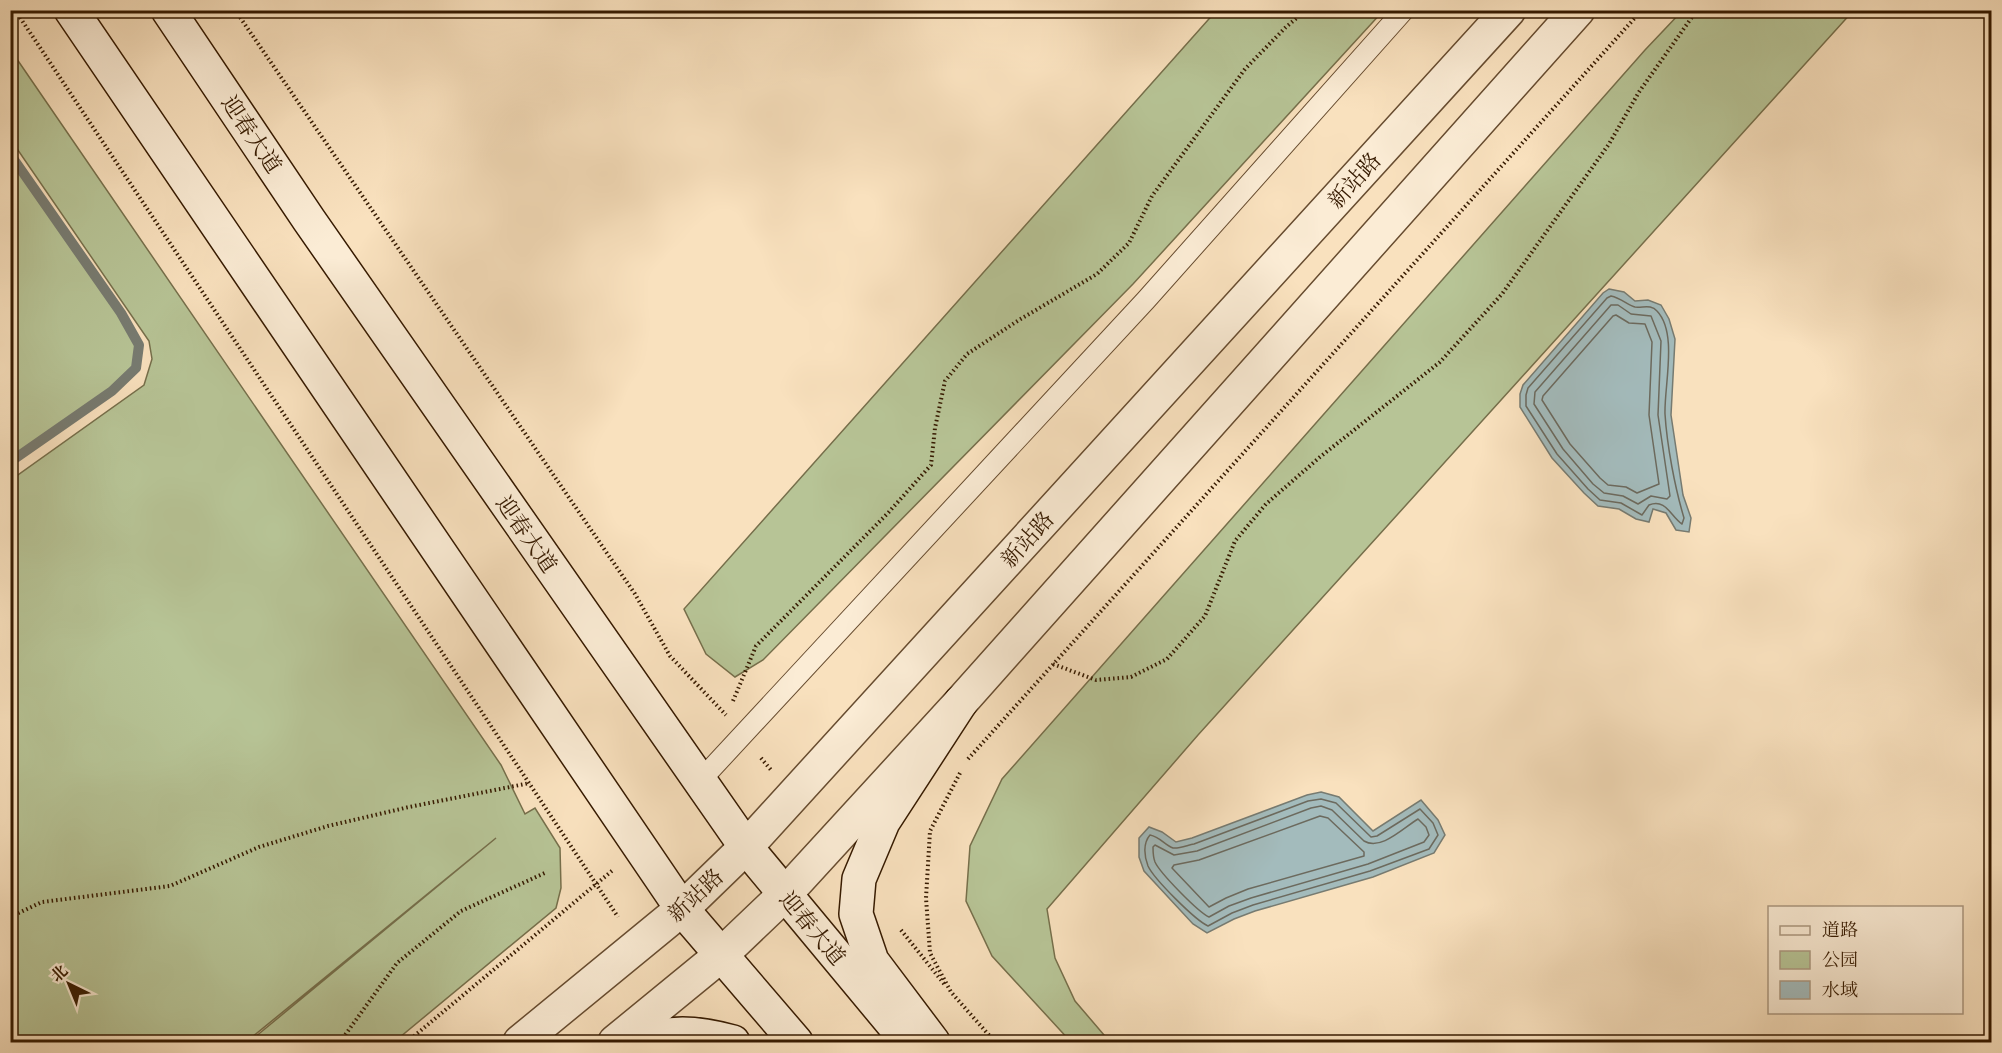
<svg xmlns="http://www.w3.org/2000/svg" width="2002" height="1053" viewBox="0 0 2002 1053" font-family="'Sorts Mill Goudy','Noto Serif SC',serif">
	<rect width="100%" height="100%" fill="#f9e1be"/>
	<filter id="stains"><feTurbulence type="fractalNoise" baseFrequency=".00333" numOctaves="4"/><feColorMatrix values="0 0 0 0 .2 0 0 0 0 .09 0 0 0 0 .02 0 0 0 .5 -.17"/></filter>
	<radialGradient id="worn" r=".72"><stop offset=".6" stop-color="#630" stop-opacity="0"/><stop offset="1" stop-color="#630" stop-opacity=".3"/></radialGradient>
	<!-- green -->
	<g fill="#b7c496" stroke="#766f4b" stroke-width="1.5">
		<path d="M1216 11H1383L1133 284 763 660 735 677 706 654 684 609Z"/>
		<path d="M1682 11H1853L1198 735 1047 909 1055 958 1075 1001 1110 1042H1071L992 956 966 901 970 846 1002 779 1645 50Z"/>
		<path d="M10 49 501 765 525 814 535 808 560 848 561 888 556 908 394 1042H249L496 838 246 1042H11V480L144 385 152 359 149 341 11 140Z"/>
		<path d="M11 154 121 313 139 345 136 368 112 391 11 462Z"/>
	</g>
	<!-- water -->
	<g fill="#a3bbbc" stroke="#777b71" stroke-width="1.5">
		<path d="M1609 289 1624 292 1635 301 1648 300 1661 305 1669 319 1675 339 1671 415 1683 495 1691 518 1689 532 1676 530 1666 513 1653 509 1649 522 1636 519 1619 509 1598 506 1584 493 1552 458 1520 407V394L1523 385 1603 293Z"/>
		<path d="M1321 792 1339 797 1373 831 1421 800 1438 820 1445 835 1434 853 1373 877 1255 911 1234 919 1207 933 1193 924 1144 871 1139 857V838L1149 827 1162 832 1176 842 1192 838 1307 795Z"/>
	</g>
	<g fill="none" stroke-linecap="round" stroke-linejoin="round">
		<!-- shore -->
		<g stroke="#6c6a5e" stroke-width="1.5">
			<path d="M1611 296C1621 298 1629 306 1635 307 1643 308 1651 304 1657 311 1678 333 1664 386 1665 414 1667 446 1675 488 1684 518L1682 524C1671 517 1666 498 1649 505L1642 515 1621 503 1600 500 1588 489 1557 454 1526 406V395L1528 388 1607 298Z"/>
			<path d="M1611 305H1618L1631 314 1651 316 1661 341 1658 415 1670 496 1667 499 1651 496 1638 504 1623 496 1604 493 1593 484 1563 449 1534 404 1535 392Z"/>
			<path d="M1616 315 1629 323 1645 324 1652 342 1649 415 1659 484 1637 493 1626 487 1608 485 1600 478 1570 444 1542 400 1543 396 1613 316Z"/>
			<path d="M1321 799 1336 803 1371 837 1377 836 1420 809 1433 823 1438 835 1429 849 1370 871 1253 905 1232 913 1208 926C1195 920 1154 879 1148 866 1144 856 1143 843 1150 835 1160 837 1165 845 1173 848 1179 849 1188 845 1194 844L1308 801Z"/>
			<path d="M1321 806 1332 810 1364 841C1381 851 1403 828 1418 819L1426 827 1429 835 1424 842 1368 864 1251 898 1229 906 1209 917C1198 912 1160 873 1155 862 1153 857 1153 852 1153 847L1155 845 1174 855 1197 851 1311 808Z"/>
			<path d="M1320 816 1328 818 1364 852V856L1248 889 1226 898 1209 907 1172 868 1174 865 1199 860Z"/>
		</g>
		<!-- stream -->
		<path stroke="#777b71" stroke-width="10" d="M10 154 121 313 139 345 136 368 112 391 10 462"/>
		<defs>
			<path id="service" d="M699 782 1146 300 1404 10"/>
			<g id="tertiary">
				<path d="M520 1042 682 909 746 847 1509 10"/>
				<path d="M615 1042 720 956 785 894 961 702 1578 10"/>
			</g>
			<g id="secondary">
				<path d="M71 10 682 909 796 1042"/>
				<path d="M168 10 309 220 746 847 908 1042"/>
				<path d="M647 1042C671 1028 708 1035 733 1042"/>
				<path d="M933 1042 872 961 856 914 859 879 883 822 961 702"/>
			</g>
		</defs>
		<!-- service casing -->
		<use href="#service" stroke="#674c30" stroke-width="22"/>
		<!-- tertiary casing -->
		<use href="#tertiary" stroke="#674c30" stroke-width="36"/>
		<!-- secondary casing -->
		<use href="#secondary" stroke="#361a00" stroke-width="36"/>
		<!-- path -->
		<g stroke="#361a00" stroke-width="4" stroke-dasharray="1.5 3" stroke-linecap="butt">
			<path d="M15 10 618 917"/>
			<path d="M235 10 635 594 670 656 726 715"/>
			<path d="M1053 664 1096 680 1131 677 1167 659 1205 616 1235 541 1266 504 1320 457 1440 362 1502 294 1609 144 1639 92 1697 10"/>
			<path d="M733 701 756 646 888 513 931 465 935 428 945 381 967 354 1019 320 1097 274 1129 243 1152 196 1245 69 1285 28 1306 10"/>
			<path d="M761 758 771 770"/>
			<path d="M968 759 1642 10"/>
			<path d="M960 773 930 831 926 898 930 953 951 992 995 1042"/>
			<path d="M10 917 42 902 170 886 259 847 328 826 409 807 530 783"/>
			<path d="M901 930 945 985"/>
			<path d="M340 1042 397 963 461 911 547 872"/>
			<path d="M407 1042 613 870"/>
		</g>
		<!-- service -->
		<use href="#service" stroke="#fbecd5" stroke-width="20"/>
		<!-- tertiary -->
		<use href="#tertiary" stroke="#fbecd5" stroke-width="33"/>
		<!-- secondary -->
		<use href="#secondary" stroke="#fbecd5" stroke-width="33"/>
	</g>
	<g text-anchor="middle" stroke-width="4.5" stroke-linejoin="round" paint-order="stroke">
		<!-- street labels -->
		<g font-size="22" fill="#361a00" stroke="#fbecd5">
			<text transform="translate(252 134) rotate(56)" y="8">迎春大道</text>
			<text transform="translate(1354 180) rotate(-48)" y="8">新站路</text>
			<text transform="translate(527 534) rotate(55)" y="8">迎春大道</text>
			<text transform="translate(1027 539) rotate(-48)" y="8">新站路</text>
			<text transform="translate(695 895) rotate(-43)" y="8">新站路</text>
			<text transform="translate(813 928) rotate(50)" y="8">迎春大道</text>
		</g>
	</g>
	<!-- margin -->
	<rect width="2002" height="1053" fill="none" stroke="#f9e1be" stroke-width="36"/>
	<rect x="12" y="12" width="1978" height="1029" fill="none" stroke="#361a00" stroke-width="3"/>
	<rect x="18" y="18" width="1966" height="1017" fill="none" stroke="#361a00" stroke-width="1.5"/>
	<!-- legend -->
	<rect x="1768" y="906" width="195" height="108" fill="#fbecd5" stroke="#ac9880" stroke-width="1.5"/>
	<rect x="1780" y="926" width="30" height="9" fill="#fbecd5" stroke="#ac9880" stroke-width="1.5"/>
	<text x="1822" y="936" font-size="18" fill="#361a00">道路</text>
	<rect x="1780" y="951" width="30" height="18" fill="#b7c496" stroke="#ac9880" stroke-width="1.5"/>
	<text x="1822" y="966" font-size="18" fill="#361a00">公园</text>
	<rect x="1780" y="981" width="30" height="18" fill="#a3bbbc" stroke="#ac9880" stroke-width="1.5"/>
	<text x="1822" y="996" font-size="18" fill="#361a00">水域</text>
	<!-- north arrow -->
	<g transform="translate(69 984) rotate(317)" stroke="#fbecd5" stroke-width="4.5" paint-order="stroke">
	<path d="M0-4.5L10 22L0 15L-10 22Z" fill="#361a00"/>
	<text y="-9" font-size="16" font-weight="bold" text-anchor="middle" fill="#361a00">北</text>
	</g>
	<rect width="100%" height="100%" filter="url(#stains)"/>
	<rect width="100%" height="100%" fill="url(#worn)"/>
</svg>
